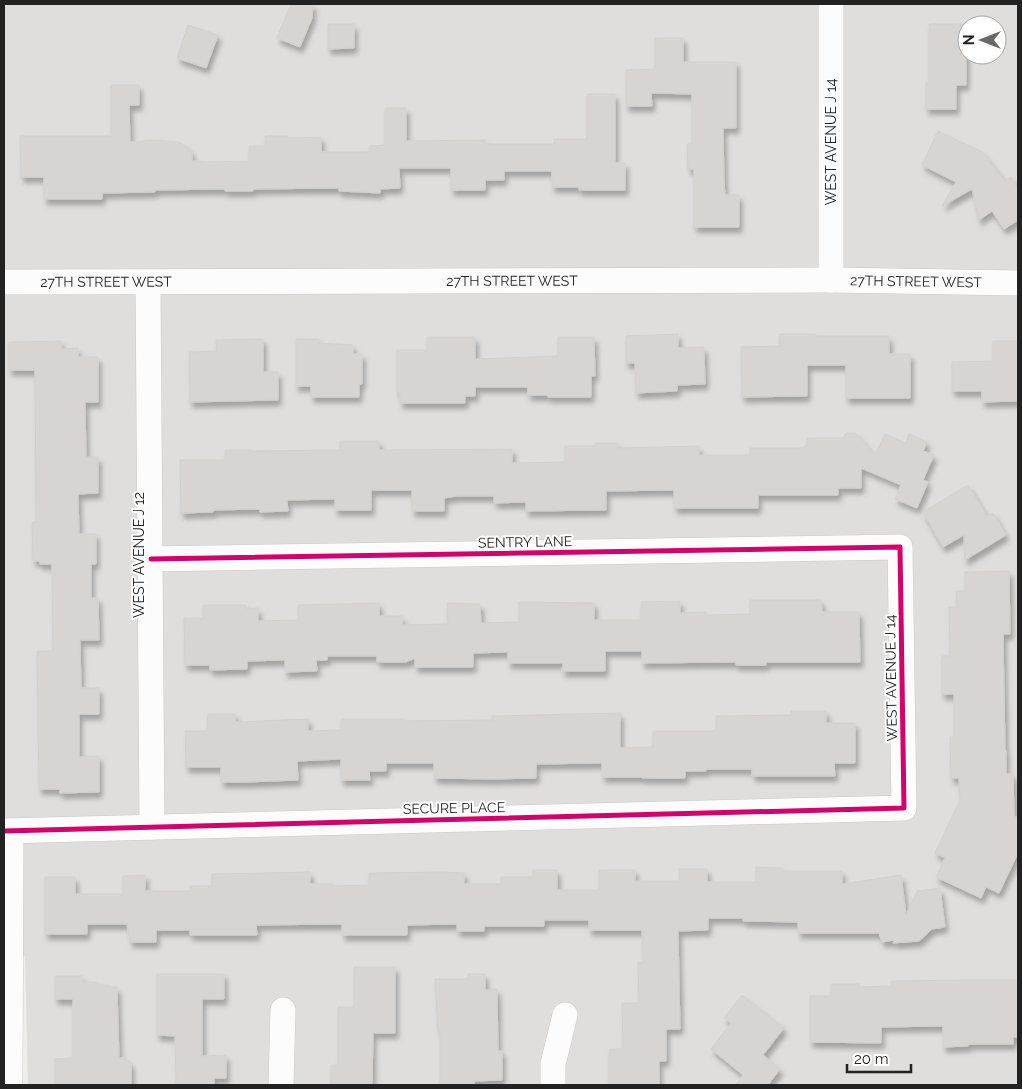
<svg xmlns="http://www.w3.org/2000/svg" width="1022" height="1089" viewBox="0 0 1022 1089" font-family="Raleway,sans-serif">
	<defs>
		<filter id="shadow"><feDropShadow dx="3" dy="5.5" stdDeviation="2.5" flood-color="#0004"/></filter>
	</defs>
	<rect width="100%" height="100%" fill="#f0eeeb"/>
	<!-- residential -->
	<path fill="#dfdedc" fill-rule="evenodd" d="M4 4H1018V1085H28L25 956 4 955ZM967 25H997V55H967Z"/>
	<!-- building -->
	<g fill="#d7d4d2" stroke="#d3d0cc" filter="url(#shadow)">
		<path d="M291 4H313L312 18 300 47 277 38Z"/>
		<path d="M328 24H354V48L328 49Z"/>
		<path d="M929 24H966V85H956V109H926V83H929Z"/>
		<path d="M188 25 218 35 206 68 177 58Z"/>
		<path d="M655 38H683V62H736V128H723L724 182 725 195H739V227H694V169H688L687 144H692V94L651 93 652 106H626V70L655 69Z"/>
		<path d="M111 85H139V105H129L130 142 153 140 178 142 186 146 192 153V161L207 162 249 161V146H265V136H288V138L321 137V152H369V146L385 145V108H406V141L485 140V144H554V139H587V94H615V163H625V190H579V187H552V171H504V180H485V190H451V168H399L400 188 380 189V193L339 191V188L253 189V191H225V189L155 190V192L102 193V199H44V177H21L20 136H111Z"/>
		<path d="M938 131 982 152 1005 181 1011 177 1018 189V220L1004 229 992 211 979 220 972 189 942 206 956 182 922 165Z"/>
		<path d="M678 334V348L704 347 705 384 677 385V391L636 393 635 363H626V336Z"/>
		<path d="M779 334H815V336H889V354H910V398H846V365H807V396L742 397 741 347 780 346Z"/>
		<path d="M427 337H475V359L558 356V337H594L595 376H591V397H548V395H528V387H475V396H465V403H400V392H397V350H427Z"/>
		<path d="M263 339V372H278V400L190 402 189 352 217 351 216 340Z"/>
		<path d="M296 339H319V343L353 345V354H362V384H359V397H311V386H296Z"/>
		<path d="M61 341V349L78 348V357H98V402H85L86 457H98V493L78 494 79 534H96V564H91V598H98L99 640H80L81 688H99V714H79V757L99 756V792L60 793V789H39L37 651H53L52 564H40V561H33L32 522H36L35 370H9V342Z"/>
		<path d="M993 341H1018V401L982 402V391H952V362L993 361Z"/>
		<path d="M846 433H855L875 455 885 434 906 443 909 434 927 442 923 451 934 455 923 480 928 482 917 508 895 499 901 485 861 468V488H838V495H758V508H674V490L606 491V510L526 511V502L494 503V496H456L444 498V511H412V490H371V510H335V499L287 500 288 511 260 512V509L213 510V512L181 513 180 460H225V450H251V451L340 450V441H379V450L512 449V463L565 462V446H595V443H618V448L699 446V455H750V448H805V446H807V438H843Z"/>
		<path d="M968 485 987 516 993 513 1006 535 965 560 964 535 943 547 923 512Z"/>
		<path d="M1009 571 1010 634H1003L1005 750H1006V774H1013L1014 816 1018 818V853L999 893 986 887 981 898 936 877 945 858 935 853 960 800 959 778H951L950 737H954V694H942V656H950L949 607H957L956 591H965V572Z"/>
		<path d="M750 600H821L822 612H859L860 662H766V665H736V662L642 663V651H605V671H562L563 663H508V652L473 653V667H415V658L406 662H377V656H327V660H316L317 671 285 672V660L247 661V669L210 670V665H185L184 618H203V605H246V609L258 608V621L298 620V605L379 603V616H402V625L448 624 447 603 480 604 481 623 519 622V602L594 603V620H641V602L680 601V613L706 612V615L750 614Z"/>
		<path d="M791 711H826V723H855V763H834L835 776H752V769H706V771H685V778H642V777H602V763L536 764V778L492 779 434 778V763H386V771H369L370 780H341V759L297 761 298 780 246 782H221V767H186L185 731H207L208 714H235V722L308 719V731L341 730V719H403V721L492 720V716L620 713V748L653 747V731H716V716L791 715Z"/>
		<path d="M756 867 783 868V871H842V884L901 875 906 915 917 891 940 888 945 927 932 929 919 941 893 943 894 940 882 942 879 933H798V922L743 921V918H708V930L678 931 680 1029H666V1061H659V1085H609V1049H623L622 1003H639L638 962H643L642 930H589V920H544V926H484V931H457V924L407 925V935H342V924L256 925 257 935H190V930H156V942H130L127 924H87V934H45V877H75V894H123V876L145 875V891H190V886H212V874L310 872V884H332V886L369 885V873L441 872 464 873V884H501V877H533V870H557V890H599V870H635V881H680L679 869H707V882H756Z"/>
		<path d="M354 967H395V1033H373L372 1085H331V1065H338V1007H354Z"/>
		<path d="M157 974H224V999H202V1056L226 1055V1078H214V1085H176L175 1036 157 1035Z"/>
		<path d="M468 974H485V990L497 989 498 1051H502V1080L474 1081V1085H440V1029H438L435 979H468Z"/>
		<path d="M55 976H82V982H96V985H109V987H117L119 1058H125L131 1064V1085H55V1059L73 1058V999H55Z"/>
		<path d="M968 980H1018V1037H1013V1044H968V1046L943 1047V1026L881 1027V1043L810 1042V996H831V984H859V987L891 986V981Z"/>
		<path d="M742 995 784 1028 763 1055 780 1069 768 1085H735L743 1075 711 1049 731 1023 724 1018Z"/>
	</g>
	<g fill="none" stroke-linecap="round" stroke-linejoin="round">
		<defs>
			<g id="street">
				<path d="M831 4V280"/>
				<path id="s1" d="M4 282 831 280 1018 283"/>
				<path d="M148 283 152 827"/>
				<path d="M4 831 904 808 900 547 151 559"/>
				<path d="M10 1085 11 831"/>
				<path d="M281 1085 283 1010"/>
				<path d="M553 1085V1064L565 1015"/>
			</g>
		</defs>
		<!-- street casing -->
		<use href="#street" stroke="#c9c8c7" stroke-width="26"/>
		<!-- street -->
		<use href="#street" stroke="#fdfcfc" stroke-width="25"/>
		<defs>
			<path id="cycleway" d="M4 831 904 808 900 547 151 559"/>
		</defs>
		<!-- cycleway casing -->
		<use href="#cycleway" stroke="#fff" stroke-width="8"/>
		<!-- cycleway -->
		<use href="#cycleway" stroke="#d6006c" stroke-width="5"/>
	</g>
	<g text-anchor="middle" stroke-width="4" stroke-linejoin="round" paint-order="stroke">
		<!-- street labels -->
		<g font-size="14" fill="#222" stroke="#fff">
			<text transform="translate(831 142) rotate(-90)" y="5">WEST AVENUE J 14</text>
			<text dy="5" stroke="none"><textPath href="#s1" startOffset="912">27TH STREET WEST</textPath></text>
			<text dy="5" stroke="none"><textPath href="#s1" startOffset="508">27TH STREET WEST</textPath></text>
			<text dy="5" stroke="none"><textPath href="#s1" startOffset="102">27TH STREET WEST</textPath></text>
			<text transform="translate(525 542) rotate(-1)" y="5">SENTRY LANE</text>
			<text transform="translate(139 555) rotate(-90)" y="5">WEST AVENUE J 12</text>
			<text transform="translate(891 678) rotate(-91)" y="5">WEST AVENUE J 14</text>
			<text transform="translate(454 808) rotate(-1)" y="5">SECURE PLACE</text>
		</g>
	</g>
	<!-- border -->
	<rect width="1022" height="1089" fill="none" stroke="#222222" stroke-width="10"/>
	<!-- north arrow -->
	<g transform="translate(982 40) rotate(270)"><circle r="24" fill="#ffffff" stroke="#a7a7a7"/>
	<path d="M0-4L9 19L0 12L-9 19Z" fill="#6a6968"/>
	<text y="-8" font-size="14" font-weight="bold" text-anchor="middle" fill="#222222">N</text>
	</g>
	<!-- scale -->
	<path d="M847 1064v8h64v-8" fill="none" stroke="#222222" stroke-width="2.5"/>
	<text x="854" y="1064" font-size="15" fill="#222222" stroke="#ffffff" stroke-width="4" paint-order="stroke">20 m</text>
</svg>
